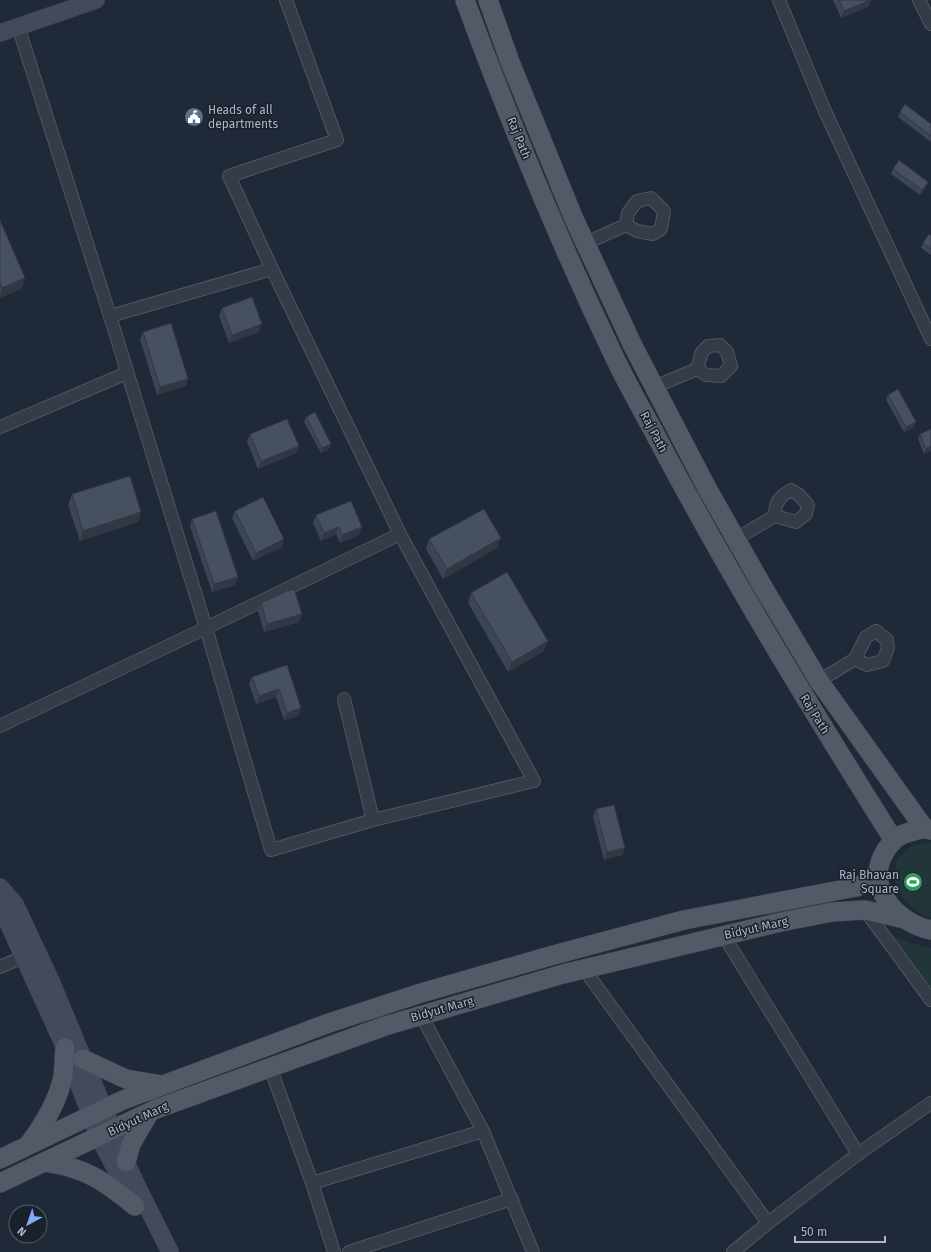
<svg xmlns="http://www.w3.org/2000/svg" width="931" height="1252" viewBox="0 0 931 1252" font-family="'Fira Sans',sans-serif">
	<rect width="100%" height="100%" fill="#202937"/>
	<!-- green -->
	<g fill="#223538">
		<path d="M931 843V918C924 916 917 912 912 907 908 903 903 899 900 893 886 867 901 841 931 843Z"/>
		<path d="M888 933 910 943 931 948V989Z"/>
	</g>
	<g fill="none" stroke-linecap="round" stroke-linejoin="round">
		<defs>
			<g id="street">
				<path d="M779 0 824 109 931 339"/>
				<path d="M919 0 931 24"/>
				<path d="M18 26 110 316 206 628 400 534"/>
				<path d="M586 243 626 225 628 213 637 201 651 198 664 211 661 229 653 234 637 231 626 225"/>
				<path d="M110 316 272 269"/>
				<path d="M654 387 697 369 702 352 708 346 720 345 727 352 731 366 721 376 706 375 697 369"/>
				<path d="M0 427 127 373"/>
				<path d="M736 539 775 516C775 502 779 497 791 490L799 495 808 505 806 514 796 522 775 516"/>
				<path d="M819 681 855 659 866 637 876 631 887 640 888 648 883 661 867 665 855 659"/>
				<path d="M344 699 373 820"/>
				<path d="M0 726 206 628 271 850 373 820 534 781 400 534 272 269 229 176 337 140 286 0"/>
				<path d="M865 910 931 1000"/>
				<path d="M724 936 858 1154 768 1223"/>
				<path d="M0 967 23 957"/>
				<path d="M584 969 768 1223 733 1252"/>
				<path d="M421 1015 483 1131 533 1252"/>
				<path d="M270 1067 312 1183 334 1252"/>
				<path d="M858 1154 931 1103"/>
				<path d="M312 1183 483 1131"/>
				<path d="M349 1252 512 1199"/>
			</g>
			<g id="secondary">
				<path d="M0 33 96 0"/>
				<path d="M0 887 15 904 51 981 126 1162 139 1190 170 1252"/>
				<path d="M1 890 4 914 65 1048 99 1137 128 1193"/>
			</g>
			<g id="primary">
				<path d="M465 0C509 120 558 239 613 354 626 382 641 408 655 434 728 573 810 707 893 839"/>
				<path d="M488 0 510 62 574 219 633 346 708 490 763 587 819 681 924 828"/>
				<path d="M931 830C923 827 918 830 910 832 898 835 893 840 886 850 863 885 896 923 931 930"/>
				<path d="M83 1059 126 1079 162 1085"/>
				<path d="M29 1144C44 1124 58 1102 63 1076 64 1067 64 1057 65 1048"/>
				<path d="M0 1159 123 1100 329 1023 421 993 550 956 684 920 856 887 865 883 878 872"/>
				<path d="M44 1162C85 1167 104 1181 135 1206"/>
				<path d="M126 1162 131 1144 149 1113"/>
				<path d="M0 1183 156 1109 385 1026 563 974 781 922 832 912 865 910 905 919"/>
			</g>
		</defs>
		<!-- street casing -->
		<use href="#street" stroke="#4e5662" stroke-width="14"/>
		<!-- secondary casing -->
		<use href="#secondary" stroke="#3d4551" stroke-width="18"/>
		<!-- primary casing -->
		<use href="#primary" stroke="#3d4551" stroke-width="20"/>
		<!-- street -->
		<use href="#street" stroke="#343c48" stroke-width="12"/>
		<!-- secondary -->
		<use href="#secondary" stroke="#424a5b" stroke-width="17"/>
		<!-- primary -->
		<use href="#primary" stroke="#525a68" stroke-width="19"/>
	</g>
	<!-- wall -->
	<g fill="#3c4553">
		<path d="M833 0H871L868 7 841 18Z"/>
		<path d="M900 112 931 124V142L898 117Z"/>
		<path d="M893 169 928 182 926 187 920 195 891 174Z"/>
		<path d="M0 220 22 288 0 298Z"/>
		<path d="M931 236V255L921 248 923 243Z"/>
		<path d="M222 308 259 332 229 343 219 316Z"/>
		<path d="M143 332 188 379 186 386 157 395 140 339Z"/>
		<path d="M888 395 914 427 904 432 886 400Z"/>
		<path d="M306 417 331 444 329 449 321 453 304 422Z"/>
		<path d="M250 434 299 446 296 453 258 469 247 442Z"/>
		<path d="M920 434 931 451 924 454 918 439Z"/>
		<path d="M72 494 141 512 138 522 80 541 68 505Z"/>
		<path d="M235 511 282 547 253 561 232 518Z"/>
		<path d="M316 515 359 535 340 543 336 534 321 541 313 523Z"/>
		<path d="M192 519 238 577 235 585 212 592 190 526Z"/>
		<path d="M429 539 497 548 443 579 426 549Z"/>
		<path d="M471 593 544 651 508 672 468 603Z"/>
		<path d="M261 603 299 622 264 632 258 611Z"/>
		<path d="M287 665 301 708 298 716 284 720 276 697 256 704 249 684 252 677Z"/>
		<path d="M596 809 625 848 622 855 604 860 593 816Z"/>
	</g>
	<!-- shaded-wall -->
	<g fill="#313844">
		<path d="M870 0H871L868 7 841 18 844 11Z"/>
		<path d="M928 182 926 187 920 195 922 190Z"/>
		<path d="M25 278 22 288 0 298V295L2 288Z"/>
		<path d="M262 324 259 332 229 343 232 335Z"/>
		<path d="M188 379 186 386 157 395 160 387Z"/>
		<path d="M916 422 914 427 904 432 906 427Z"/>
		<path d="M331 444 329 449 321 453 322 448Z"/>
		<path d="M299 446 296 453 258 469 261 461Z"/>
		<path d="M931 446V451L924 454 926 449Z"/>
		<path d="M141 512 138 522 80 541 83 531Z"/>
		<path d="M339 527 336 534 321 541 324 533Z"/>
		<path d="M362 527 359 535 340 543 342 535Z"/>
		<path d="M501 538 497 548 443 579 447 569Z"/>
		<path d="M284 539 282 547 253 561 256 553Z"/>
		<path d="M238 577 235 585 212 592 214 584Z"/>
		<path d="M302 614 299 622 264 632 267 624Z"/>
		<path d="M548 641 544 651 508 672 512 662Z"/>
		<path d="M279 689 276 697 256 704 259 696Z"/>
		<path d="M301 708 298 716 284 720 287 713Z"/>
		<path d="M625 848 622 855 604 860 607 852Z"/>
	</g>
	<!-- building -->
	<g fill="#465061" stroke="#313844">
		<path d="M839 0H870L844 11Z"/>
		<path d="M905 104 931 124V136L900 112Z"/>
		<path d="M899 160 928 182 922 190 893 169Z"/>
		<path d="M0 220 25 278 2 288 0 282Z"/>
		<path d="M929 234 931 236V249L923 243Z"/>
		<path d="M252 297 262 324 232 335 222 308Z"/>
		<path d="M171 323 188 379 160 387 143 332Z"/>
		<path d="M898 389 916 422 906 427 888 395Z"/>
		<path d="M315 412 331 444 322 448 306 417Z"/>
		<path d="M287 419 299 446 261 461 250 434Z"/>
		<path d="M931 429V446L926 449 920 434Z"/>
		<path d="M130 476 141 512 83 531 72 494Z"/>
		<path d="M263 497 284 539 256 553 235 511Z"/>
		<path d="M351 501 362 527 342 535 339 527 324 533 316 515Z"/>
		<path d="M484 509 501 538 447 569 429 539Z"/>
		<path d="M216 511 238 577 214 584 192 519Z"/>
		<path d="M507 572 548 641 512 662 471 593Z"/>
		<path d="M294 589 302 614 267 624 261 603 287 591Z"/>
		<path d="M287 665 301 708 287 713 279 689 259 696 252 677Z"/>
		<path d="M614 805 625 848 607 852 596 809Z"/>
	</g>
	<!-- icons -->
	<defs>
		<symbol id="civic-disc" viewBox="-11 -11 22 22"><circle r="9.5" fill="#5c6f8a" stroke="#19212c"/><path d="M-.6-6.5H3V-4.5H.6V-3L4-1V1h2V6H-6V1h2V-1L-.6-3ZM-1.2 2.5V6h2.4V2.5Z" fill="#fff"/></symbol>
		<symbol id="stadium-disc" viewBox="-11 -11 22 22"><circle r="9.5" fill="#2e9e5b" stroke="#19212c"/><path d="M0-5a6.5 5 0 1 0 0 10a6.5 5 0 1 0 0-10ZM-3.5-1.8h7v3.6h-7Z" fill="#fff"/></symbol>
	</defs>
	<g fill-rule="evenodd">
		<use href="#civic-disc" x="183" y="106" width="22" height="22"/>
		<use href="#stadium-disc" x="902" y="871" width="22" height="22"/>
	</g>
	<g text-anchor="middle" stroke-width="3" stroke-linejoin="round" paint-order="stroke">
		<!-- poi labels -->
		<g font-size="12" fill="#aeb6c4" stroke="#19212c" text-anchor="start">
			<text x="208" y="114">Heads of all<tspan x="208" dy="14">departments</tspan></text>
			<text x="899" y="879" text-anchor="end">Raj Bhavan<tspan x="899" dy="14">Square</tspan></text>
		</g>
		<!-- street labels -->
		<g font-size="12" fill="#aeb6c4" stroke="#19212c">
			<text transform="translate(519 138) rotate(68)" y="4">Raj Path</text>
			<text transform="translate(654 432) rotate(62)" y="4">Raj Path</text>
			<text transform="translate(815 714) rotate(58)" y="4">Raj Path</text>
			<text transform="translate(756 928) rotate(-13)" y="4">Bidyut Marg</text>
			<text transform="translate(442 1009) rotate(-16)" y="4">Bidyut Marg</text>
			<text transform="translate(138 1119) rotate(-25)" y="4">Bidyut Marg</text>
		</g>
	</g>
	<!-- north arrow -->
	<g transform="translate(28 1224) rotate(220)"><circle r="19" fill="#19212c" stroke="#555d69"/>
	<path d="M0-3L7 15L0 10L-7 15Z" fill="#82abf6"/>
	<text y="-6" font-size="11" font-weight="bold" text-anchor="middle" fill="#aeb6c4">N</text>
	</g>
	<!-- scale -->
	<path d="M795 1236v6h90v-6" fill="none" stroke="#aeb6c4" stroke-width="2"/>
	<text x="801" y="1236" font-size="12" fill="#aeb6c4" stroke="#19212c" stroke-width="3" paint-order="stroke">50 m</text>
</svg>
